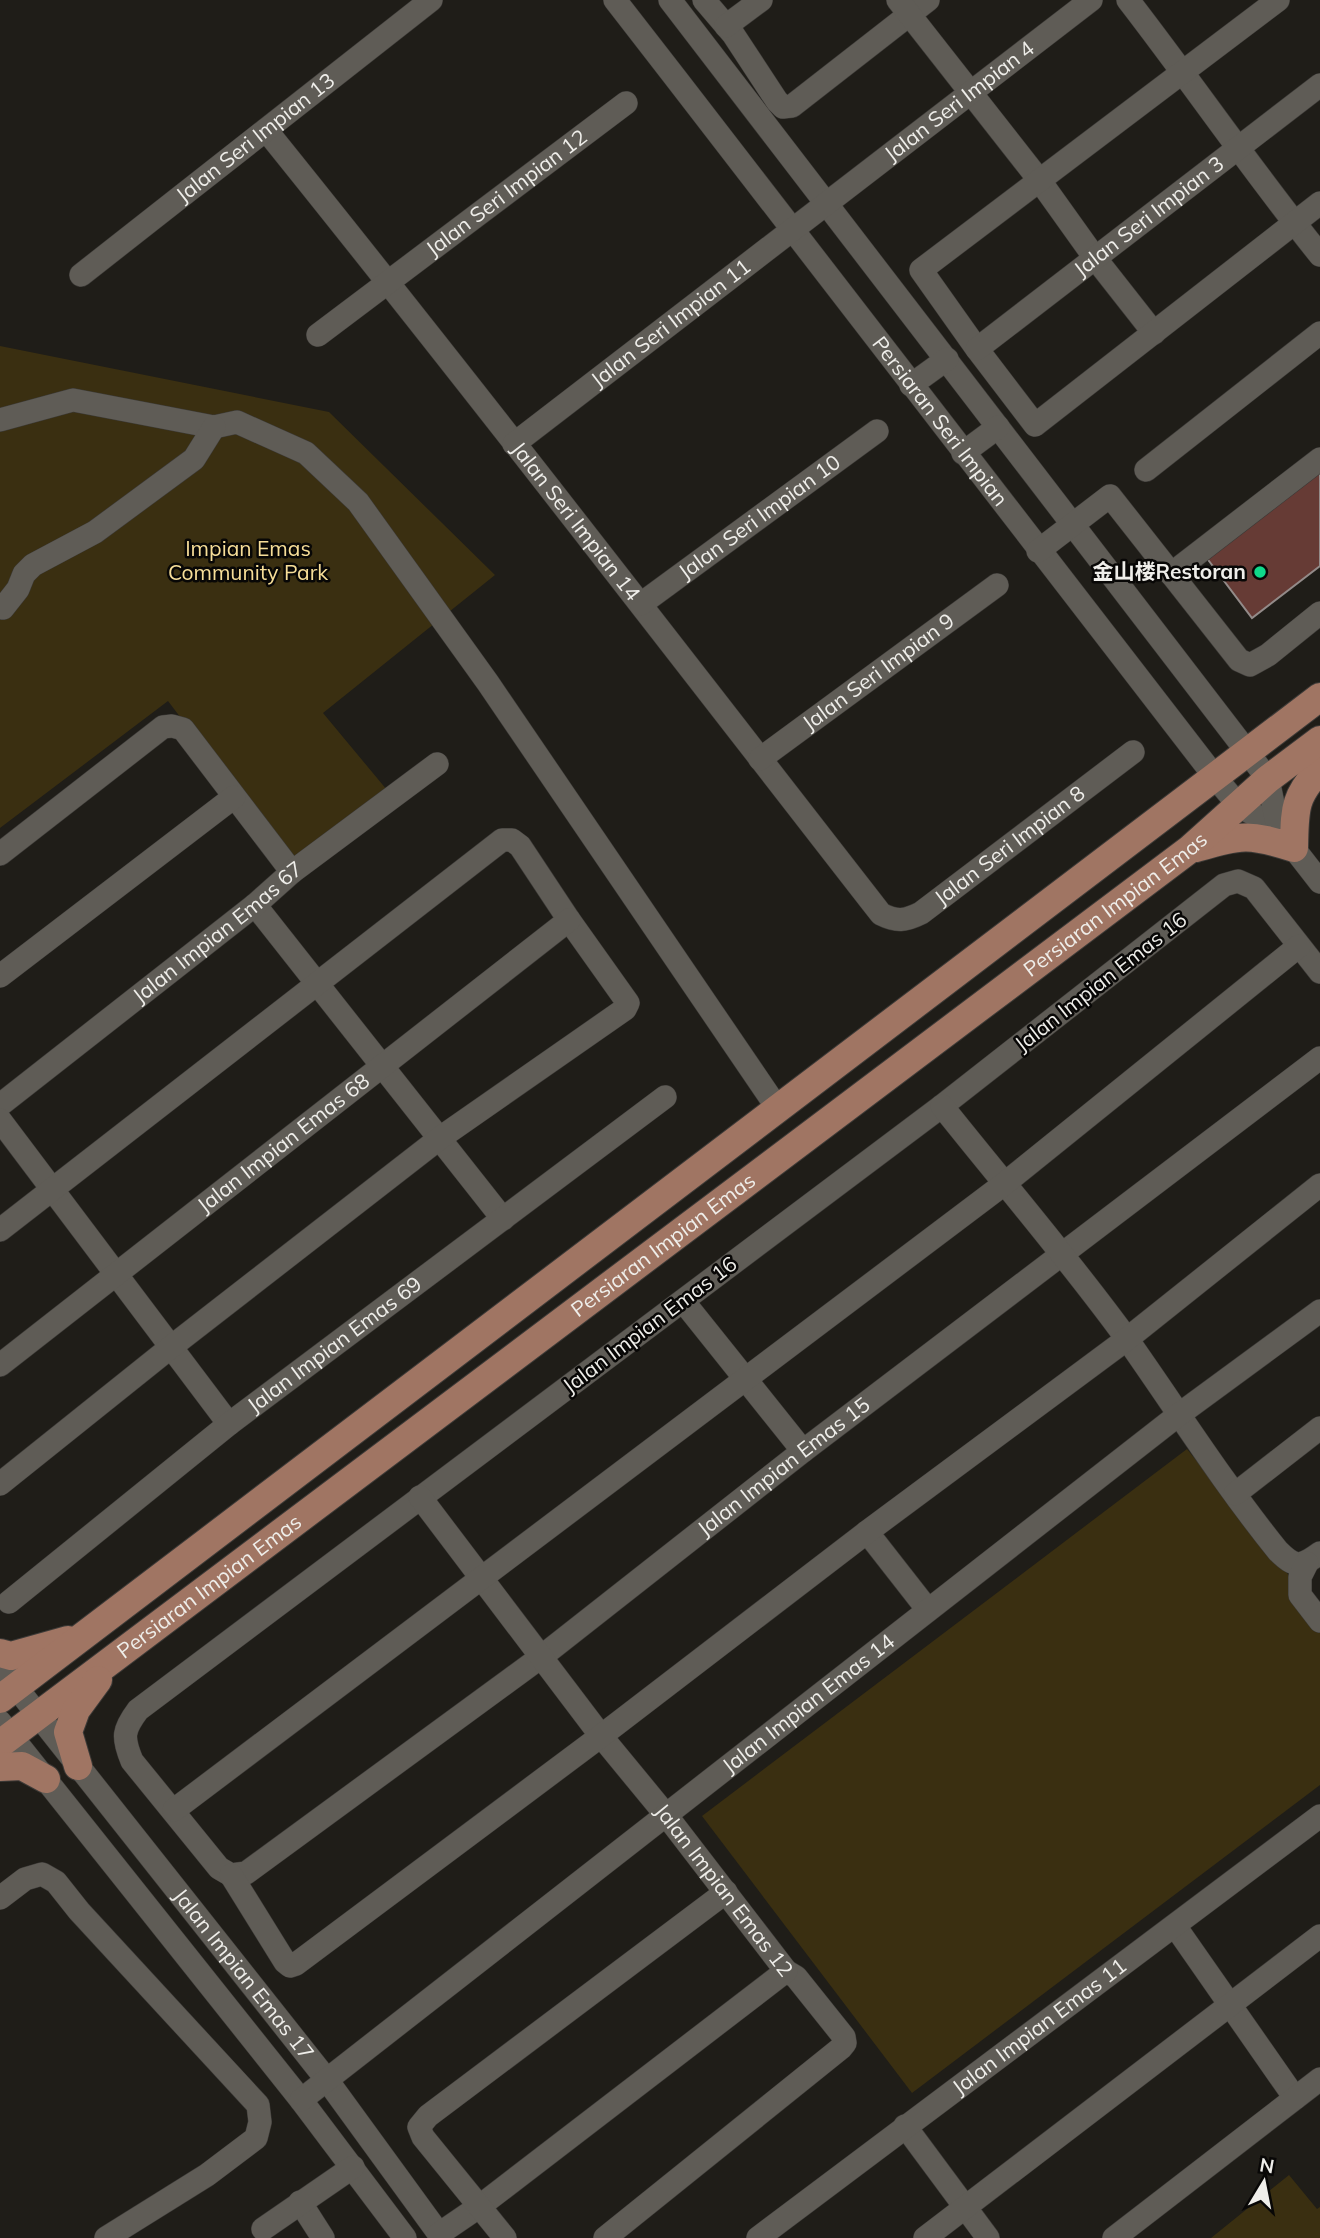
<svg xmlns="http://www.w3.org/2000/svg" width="1320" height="2238" viewBox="0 0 1320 2238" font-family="Mulish,'Noto Sans SC',sans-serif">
	<rect width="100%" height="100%" fill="#1f1d18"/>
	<!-- park -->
	<g fill="#3a2f11">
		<path d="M0 346 329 412 495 575 323 713 387 790 290 862 168 701 0 828Z"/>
		<path d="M1187 1449 1320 1614V1785L912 2093 702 1816Z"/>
		<path d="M1289 2175 1317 2209 1320 2207V2238H1211Z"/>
	</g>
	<!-- building -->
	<path fill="#663b35" stroke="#938b89" stroke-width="2" d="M1320 471V566L1252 618 1206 557Z"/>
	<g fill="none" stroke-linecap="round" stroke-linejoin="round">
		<defs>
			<g id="minor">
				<path id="s1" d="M615 0C816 258 1013 519 1215 777L1239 806 1278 828"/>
				<path d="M670 0 1268 779 1278 828 1320 882"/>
				<path d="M704 0 733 34 777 101 783 107 792 106 928 0"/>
				<path d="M898 0 1040 181 1095 258 1154 333"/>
				<path d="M1128 0C1193 84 1253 172 1320 255"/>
				<path d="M1278 0 921 270 977 349 1035 425 1320 203"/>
				<path d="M726 26 761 0"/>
				<path id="s2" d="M266 130C474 388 677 652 881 914 897 922 905 921 921 913L1133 752"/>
				<path id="s3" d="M81 275 431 0"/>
				<path id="s4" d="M318 335 626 103"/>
				<path id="s5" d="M977 349 1320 85"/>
				<path d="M911 385 947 359"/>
				<path d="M0 420 73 400 214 427 237 422 306 453 358 502 488 683 778 1109"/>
				<path id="s6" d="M514 444 1091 0"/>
				<path d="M963 453 998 427"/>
				<path d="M1146 470 1320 333"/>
				<path d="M1038 551 1110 496 1239 660 1250 665 1268 655 1320 613"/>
				<path d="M1171 574 1320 459"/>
				<path id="s7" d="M641 604 877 431"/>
				<path d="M3 608 18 589 24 574 33 565 95 532 194 459 214 427"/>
				<path id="s8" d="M760 759 997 585"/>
				<path d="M0 854 163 727 172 726 183 729 292 872"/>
				<path d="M255 905 503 1219"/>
				<path id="s9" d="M1320 972 1254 888 1238 881 1224 885 942 1106 138 1710C123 1730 122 1737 132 1761L219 1868 231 1875 246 1873 541 1657 803 1451 1320 1058"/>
				<path d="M0 976 234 797"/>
				<path id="s10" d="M0 1105 255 905 292 872 437 764"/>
				<path d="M942 1106C1004 1184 1069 1259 1127 1339 1177 1410 1223 1483 1278 1551 1295 1568 1301 1567 1320 1553"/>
				<path d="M0 1120 229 1424"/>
				<path d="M0 1230 502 840H512L520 846 569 920 628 1003 625 1009 440 1138 171 1347 0 1484"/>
				<path d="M683 1301 803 1451"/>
				<path id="s11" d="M0 1365 569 920"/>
				<path d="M1235 1494 1320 1428"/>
				<path id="s12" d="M420 1497 601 1736 666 1815 786 1971 796 1977 844 2037 845 2043 841 2048 605 2238"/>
				<path d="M867 1532 928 1610"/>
				<path d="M1307 1563 1300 1577V1595L1320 1621"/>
				<path id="s13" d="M9 1602 229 1424 665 1097"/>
				<path id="s14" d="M0 1667 327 2080 442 2238"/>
				<path d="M0 1722 301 2100 405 2238"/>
				<path d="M174 1810 1004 1184 1299 946"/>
				<path d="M231 1875 285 1962 290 1966 296 1964 601 1736 867 1532 1127 1339 1320 1185"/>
				<path d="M0 1898 25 1879 42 1874 56 1882 79 1911 258 2105 260 2122 256 2138 207 2175 106 2238"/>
				<path d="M1175 1926 1295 2098"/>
				<path id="s15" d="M301 2100 1177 1416 1320 1311"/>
				<path d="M905 2126 988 2238"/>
				<path d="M300 2202 323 2238"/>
				<path d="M263 2229 353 2167"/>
				<path d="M439 2234 480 2206 786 1971"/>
				<path d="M505 2238 423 2137 419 2127 428 2116 726 1892"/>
				<path id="s16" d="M758 2238 1320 1816"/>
				<path d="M925 2238 1320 1936"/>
				<path d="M1114 2238 1320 2079"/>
			</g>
			<g id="major">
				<path d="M1196 848C1242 835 1248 833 1294 848 1295 810 1293 798 1320 769"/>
				<path d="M0 1653 11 1656 68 1640"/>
				<path d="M0 1699 1320 697"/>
				<path id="s17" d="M0 1744 1190 849 1268 779 1320 740"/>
				<path d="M78 1766 68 1732 76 1710 98 1680"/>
				<path d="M0 1767 22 1766 46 1779"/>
			</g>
		</defs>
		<!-- minor casing -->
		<use href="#minor" stroke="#3c3a37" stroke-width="24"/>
		<!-- major casing -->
		<use href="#major" stroke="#3c3a37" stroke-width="30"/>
		<!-- minor -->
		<use href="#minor" stroke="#5f5c56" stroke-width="23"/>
		<!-- major -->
		<use href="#major" stroke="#a07563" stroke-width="28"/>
	</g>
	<!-- markers -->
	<circle fill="#10d98a" stroke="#080706" stroke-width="2.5" cx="1260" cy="572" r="7"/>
	<g text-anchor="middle" stroke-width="5" stroke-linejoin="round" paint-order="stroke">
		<!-- street labels -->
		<g font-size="21" fill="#efeeea" stroke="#080706">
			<text dy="7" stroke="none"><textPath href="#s6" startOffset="562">Jalan Seri Impian 4</textPath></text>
			<text dy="7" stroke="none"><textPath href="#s3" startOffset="222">Jalan Seri Impian 13</textPath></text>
			<text dy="7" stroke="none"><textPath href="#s4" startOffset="236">Jalan Seri Impian 12</textPath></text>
			<text dy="7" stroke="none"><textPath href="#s5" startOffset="217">Jalan Seri Impian 3</textPath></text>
			<text dy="7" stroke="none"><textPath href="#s6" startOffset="198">Jalan Seri Impian 11</textPath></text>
			<text dy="7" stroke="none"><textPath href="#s1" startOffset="532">Persiaran Seri Impian</textPath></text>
			<text dy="7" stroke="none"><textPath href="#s7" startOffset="147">Jalan Seri Impian 10</textPath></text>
			<text dy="7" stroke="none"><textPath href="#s2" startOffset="499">Jalan Seri Impian 14</textPath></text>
			<text dy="7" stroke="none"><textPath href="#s8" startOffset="147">Jalan Seri Impian 9</textPath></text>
			<text dy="7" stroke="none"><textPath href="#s2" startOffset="1150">Jalan Seri Impian 8</textPath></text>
			<text dy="7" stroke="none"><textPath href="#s17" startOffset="1396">Persiaran Impian Emas</textPath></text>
			<text dy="7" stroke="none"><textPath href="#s10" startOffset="278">Jalan Impian Emas 67</textPath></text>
			<text transform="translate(1101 982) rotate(-38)" y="7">Jalan Impian Emas 16</text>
			<text dy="7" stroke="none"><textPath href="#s11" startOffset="360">Jalan Impian Emas 68</textPath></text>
			<text dy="7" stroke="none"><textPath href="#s17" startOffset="830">Persiaran Impian Emas</textPath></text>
			<text transform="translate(650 1325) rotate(-37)" y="7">Jalan Impian Emas 16</text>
			<text dy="7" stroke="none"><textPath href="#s13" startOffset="415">Jalan Impian Emas 69</textPath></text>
			<text dy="7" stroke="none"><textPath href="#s9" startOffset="2399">Jalan Impian Emas 15</textPath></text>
			<text dy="7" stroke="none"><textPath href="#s17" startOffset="262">Persiaran Impian Emas</textPath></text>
			<text dy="7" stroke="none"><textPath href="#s15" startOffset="644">Jalan Impian Emas 14</textPath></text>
			<text dy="7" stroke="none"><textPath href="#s12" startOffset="497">Jalan Impian Emas 12</textPath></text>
			<text dy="7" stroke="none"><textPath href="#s14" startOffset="392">Jalan Impian Emas 17</textPath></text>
			<text dy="7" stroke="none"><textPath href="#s16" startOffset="352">Jalan Impian Emas 11</textPath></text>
		</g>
		<!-- park labels -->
		<g font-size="21" fill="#f7de98" stroke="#080706">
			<text x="248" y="556">Impian Emas<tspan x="248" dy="24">Community Park</tspan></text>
		</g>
		<!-- poi labels -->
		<g font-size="21" font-weight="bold" fill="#efeeea" stroke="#080706" text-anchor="end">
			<text x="1246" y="579">金山楼Restoran</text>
		</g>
	</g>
	<!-- north arrow -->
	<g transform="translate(1264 2182) rotate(10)" stroke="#080706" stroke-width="5" paint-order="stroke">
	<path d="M0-5L12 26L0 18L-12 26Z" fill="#efeeea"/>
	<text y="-10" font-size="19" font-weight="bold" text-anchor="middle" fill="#efeeea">N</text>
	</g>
</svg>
